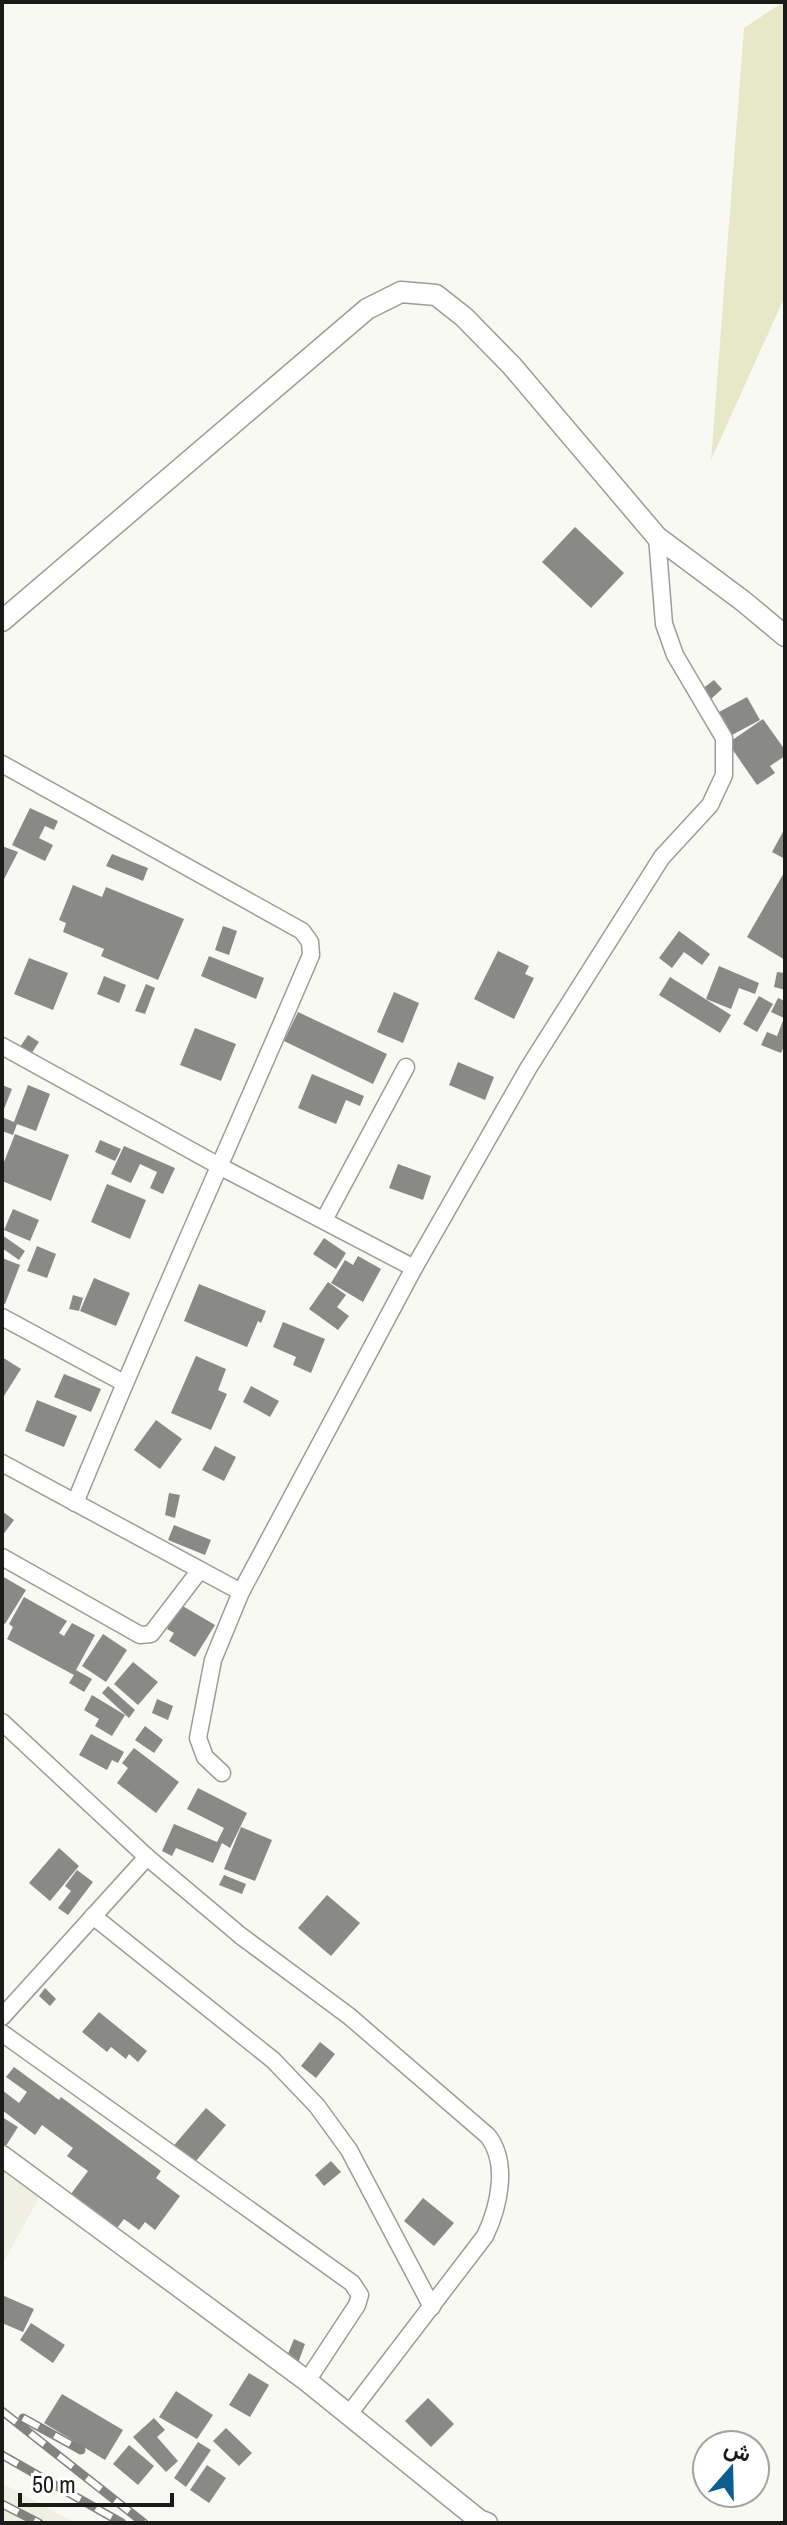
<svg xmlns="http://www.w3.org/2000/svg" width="787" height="2525" viewBox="0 0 787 2525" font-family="'Archivo Narrow',Vazirmatn,sans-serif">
	<rect width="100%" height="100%" fill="#f9f9f4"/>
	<!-- built -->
	<g fill="#efefe2">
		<path d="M2 2168 40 2196 2 2265Z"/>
		<path d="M2 2483 75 2523H2Z"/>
	</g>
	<!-- green -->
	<path fill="#e7e8c7" d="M783 2 785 296 711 460 744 28Z"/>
	<!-- building -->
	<g fill="#898a85">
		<path d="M575 527 624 573 591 608 542 562Z"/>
		<path d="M714 680 722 689 711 699 702 689Z"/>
		<path d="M747 697 760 720 732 735 719 712Z"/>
		<path d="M763 719 785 750V756L770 766 775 773 757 785 728 743Z"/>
		<path d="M30 808 58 821 54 830 45 826 39 838 53 845 45 861 12 845Z"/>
		<path d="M785 828V859L772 852Z"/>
		<path d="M2 846 18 852 2 883Z"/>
		<path d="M112 854 148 868 143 881 106 866Z"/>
		<path d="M785 871V960L747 937Z"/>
		<path d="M73 885 102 897 106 887 184 919 158 980 101 956 104 949 63 932 66 923 59 920Z"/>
		<path d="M223 926 237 931 229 955 215 950Z"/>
		<path d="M679 931 710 954 702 965 684 952 672 968 659 958Z"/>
		<path d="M498 951 529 966 525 974 534 978 514 1019 474 999Z"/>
		<path d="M209 956 264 978 256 999 201 976Z"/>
		<path d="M29 958 68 973 53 1010 14 994Z"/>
		<path d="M719 966 759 983 755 994 739 988 731 1009 706 999Z"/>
		<path d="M777 972 785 973V990L774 987Z"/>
		<path d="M104 976 126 985 119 1003 97 994Z"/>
		<path d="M670 977 731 1015 720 1033 659 995Z"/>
		<path d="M146 984 155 988 145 1014 135 1011Z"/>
		<path d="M394 992 419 1003 403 1043 377 1032Z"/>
		<path d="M759 996 773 1004 757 1032 743 1024Z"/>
		<path d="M778 998 785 1001V1044L781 1053 761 1045 767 1032 777 1036 784 1018 771 1012Z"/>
		<path d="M298 1012 387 1054 373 1084 284 1041Z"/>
		<path d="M195 1028 236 1044 221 1081 180 1065Z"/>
		<path d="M28 1035 39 1042 31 1054 20 1047Z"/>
		<path d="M458 1062 494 1077 485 1100 449 1085Z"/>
		<path d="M312 1074 364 1096 360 1106 346 1100 336 1124 298 1108Z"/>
		<path d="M2 1085 12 1089 2 1114Z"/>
		<path d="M28 1085 50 1094 36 1131 17 1124 13 1135 2 1131V1117L14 1122Z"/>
		<path d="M15 1134 69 1155 51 1201 2 1181V1167Z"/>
		<path d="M100 1140 121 1149 115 1161 95 1152Z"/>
		<path d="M124 1146 175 1168 163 1194 150 1188 157 1172 140 1164 131 1183 111 1174Z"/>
		<path d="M398 1164 431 1176 423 1200 389 1188Z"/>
		<path d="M107 1184 146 1200 130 1239 91 1222Z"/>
		<path d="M13 1209 39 1220 30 1241 4 1230Z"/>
		<path d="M2 1235 25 1251 19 1260 2 1248Z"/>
		<path d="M324 1238 346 1253 336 1269 313 1254Z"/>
		<path d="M37 1246 56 1254 47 1278 27 1271Z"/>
		<path d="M358 1256 381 1269 363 1302 331 1283 345 1260 353 1265Z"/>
		<path d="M2 1258 20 1265 5 1304 2 1303Z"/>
		<path d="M94 1278 130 1293 116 1326 80 1311Z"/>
		<path d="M328 1282 346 1295 337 1307 349 1316 338 1330 309 1309Z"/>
		<path d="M199 1284 266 1311 261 1323 258 1321 247 1347 184 1321Z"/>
		<path d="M73 1295 83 1298 79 1311 69 1309Z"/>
		<path d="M283 1322 325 1339 311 1373 293 1365 296 1357 273 1347Z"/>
		<path d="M196 1356 226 1369 218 1390 227 1394 211 1430 171 1413Z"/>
		<path d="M2 1357 21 1369 2 1399Z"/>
		<path d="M64 1374 101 1389 91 1412 54 1397Z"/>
		<path d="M251 1386 279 1401 270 1417 243 1402Z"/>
		<path d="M37 1400 77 1416 64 1447 25 1431Z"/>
		<path d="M156 1420 182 1439 160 1469 134 1450Z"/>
		<path d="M215 1446 236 1457 224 1481 202 1470Z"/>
		<path d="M169 1493 180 1495 175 1518 165 1515Z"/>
		<path d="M2 1511 14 1520 2 1536Z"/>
		<path d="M174 1525 211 1540 205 1555 168 1540Z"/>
		<path d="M2 1576 26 1590 5 1624 2 1622Z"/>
		<path d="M24 1597 67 1621 59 1633 64 1636 72 1623 95 1635 76 1670 92 1679 84 1692 69 1683 74 1675 7 1639 13 1627 9 1624Z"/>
		<path d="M181 1605 215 1625 195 1657 169 1641 174 1633 167 1629Z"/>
		<path d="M103 1634 127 1650 106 1682 82 1666Z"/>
		<path d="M133 1662 158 1682 138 1705 114 1684Z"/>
		<path d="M108 1686 135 1710 129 1718 102 1693Z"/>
		<path d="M92 1695 125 1715 112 1736 95 1726 99 1719 84 1710Z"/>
		<path d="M157 1699 173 1706 168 1720 152 1713Z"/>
		<path d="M145 1726 163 1740 154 1753 135 1740Z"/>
		<path d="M91 1734 124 1752 118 1763 112 1760 107 1770 79 1755Z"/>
		<path d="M134 1748 179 1782 156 1813 117 1783 128 1768 122 1763Z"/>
		<path d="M198 1788 247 1813 230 1848 222 1843 213 1863 176 1848 172 1856 162 1851 174 1824 217 1842 224 1828 187 1809Z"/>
		<path d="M241 1827 272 1840 255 1881 224 1869Z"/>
		<path d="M59 1848 79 1866 50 1901 29 1883Z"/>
		<path d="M77 1870 93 1882 68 1915 58 1908 71 1891 65 1886Z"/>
		<path d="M224 1875 246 1884 242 1894 219 1885Z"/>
		<path d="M327 1895 360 1923 331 1956 298 1928Z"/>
		<path d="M45 1988 56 1999 50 2006 39 1996Z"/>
		<path d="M99 2012 147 2051 138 2062 129 2054 126 2059 111 2047 107 2052 82 2032Z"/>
		<path d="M320 2042 335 2054 316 2078 301 2066Z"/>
		<path d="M14 2067 59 2100 61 2097 161 2171 156 2178 180 2196 155 2230 145 2222 139 2230 124 2219 114 2232 68 2198 88 2171 67 2156 73 2148 42 2125 35 2135 2 2110V2090L19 2103 27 2092 6 2077Z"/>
		<path d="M206 2108 226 2125 191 2167 170 2150Z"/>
		<path d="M2 2117 18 2127 2 2152Z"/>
		<path d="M331 2161 341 2172 324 2186 315 2175Z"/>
		<path d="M423 2198 454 2223 434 2246 404 2221Z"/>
		<path d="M2 2295 34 2309 23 2332 2 2323Z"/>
		<path d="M31 2323 65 2345 53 2363 20 2340Z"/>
		<path d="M294 2339 305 2344 297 2366 285 2361Z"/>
		<path d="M249 2373 269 2385 250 2417 229 2405Z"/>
		<path d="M176 2391 213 2415 197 2439 159 2417Z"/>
		<path d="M62 2394 123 2430 105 2460 44 2423Z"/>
		<path d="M428 2398 454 2424 431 2447 405 2421Z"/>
		<path d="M154 2418 165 2430 157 2437 178 2461 166 2472 133 2437Z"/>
		<path d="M226 2428 252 2453 239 2466 213 2441Z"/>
		<path d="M198 2442 211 2450 186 2487 174 2478Z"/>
		<path d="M129 2445 154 2466 138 2485 113 2464Z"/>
		<path d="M207 2465 226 2478 209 2503 190 2490Z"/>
	</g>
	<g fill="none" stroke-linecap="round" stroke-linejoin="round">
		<defs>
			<g id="minor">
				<path d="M2 764 302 931 310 942 311 955C233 1138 150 1319 75 1503"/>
				<path d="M2 1046 221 1167 414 1268"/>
				<path d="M324 1220 406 1067"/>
				<path d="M2 1317 124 1383"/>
				<path d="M2 1463 241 1592"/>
				<path d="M2 1557 140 1635 151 1634 200 1570"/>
				<path d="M2 1722 147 1857 241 1936 349 2016 488 2136C509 2163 499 2207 485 2236L349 2414"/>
				<path d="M222 1773 205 1757 198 1738 213 1660 241 1592 414 1268 529 1067 662 857 710 805 724 775V738L675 655 664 624 657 537"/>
				<path d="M93 1916 273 2060 317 2106 349 2150 432 2307"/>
				<path d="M2 2017 147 1857"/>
				<path d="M2 2033 352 2283 360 2295 357 2305 307 2381"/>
			</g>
			<g id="tertiary">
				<path d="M2 621 367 309 401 292 436 295 464 317 512 366 657 537 743 601 785 636"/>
				<path d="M2 2156 307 2381 479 2520 487 2523"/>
			</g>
		</defs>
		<!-- minor casing -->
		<use href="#minor" stroke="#9c9c98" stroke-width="19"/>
		<!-- tertiary casing -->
		<use href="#tertiary" stroke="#9c9c98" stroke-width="23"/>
		<!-- minor -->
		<use href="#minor" stroke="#fff" stroke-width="16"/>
		<!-- tertiary -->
		<use href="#tertiary" stroke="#fff" stroke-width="20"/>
		<defs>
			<g id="rail">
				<path d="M2 2411 144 2523"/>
				<path d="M23 2418 81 2450"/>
				<path d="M2 2455 122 2523"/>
				<path d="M2 2504 39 2523"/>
			</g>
		</defs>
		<!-- rail casing -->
		<use href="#rail" stroke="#82827f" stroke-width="9"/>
		<!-- rail -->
		<use href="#rail" stroke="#fff" stroke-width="6" stroke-dasharray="18" stroke-linecap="butt"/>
	</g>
	<!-- border -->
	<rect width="787" height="2525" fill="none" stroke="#1a1a18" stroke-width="8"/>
	<!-- north arrow -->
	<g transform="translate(731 2469) rotate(20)"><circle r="38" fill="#ffffff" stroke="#a3a3a3" stroke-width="2"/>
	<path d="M0-6L14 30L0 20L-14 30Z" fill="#0c5e90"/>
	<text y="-12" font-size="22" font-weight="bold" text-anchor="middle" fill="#1a1a18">ش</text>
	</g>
	<!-- scale -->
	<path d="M20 2493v12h152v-12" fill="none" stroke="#1a1a18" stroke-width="4"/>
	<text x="32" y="2493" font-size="24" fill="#1a1a18" stroke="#ffffff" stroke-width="6" paint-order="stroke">50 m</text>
</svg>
